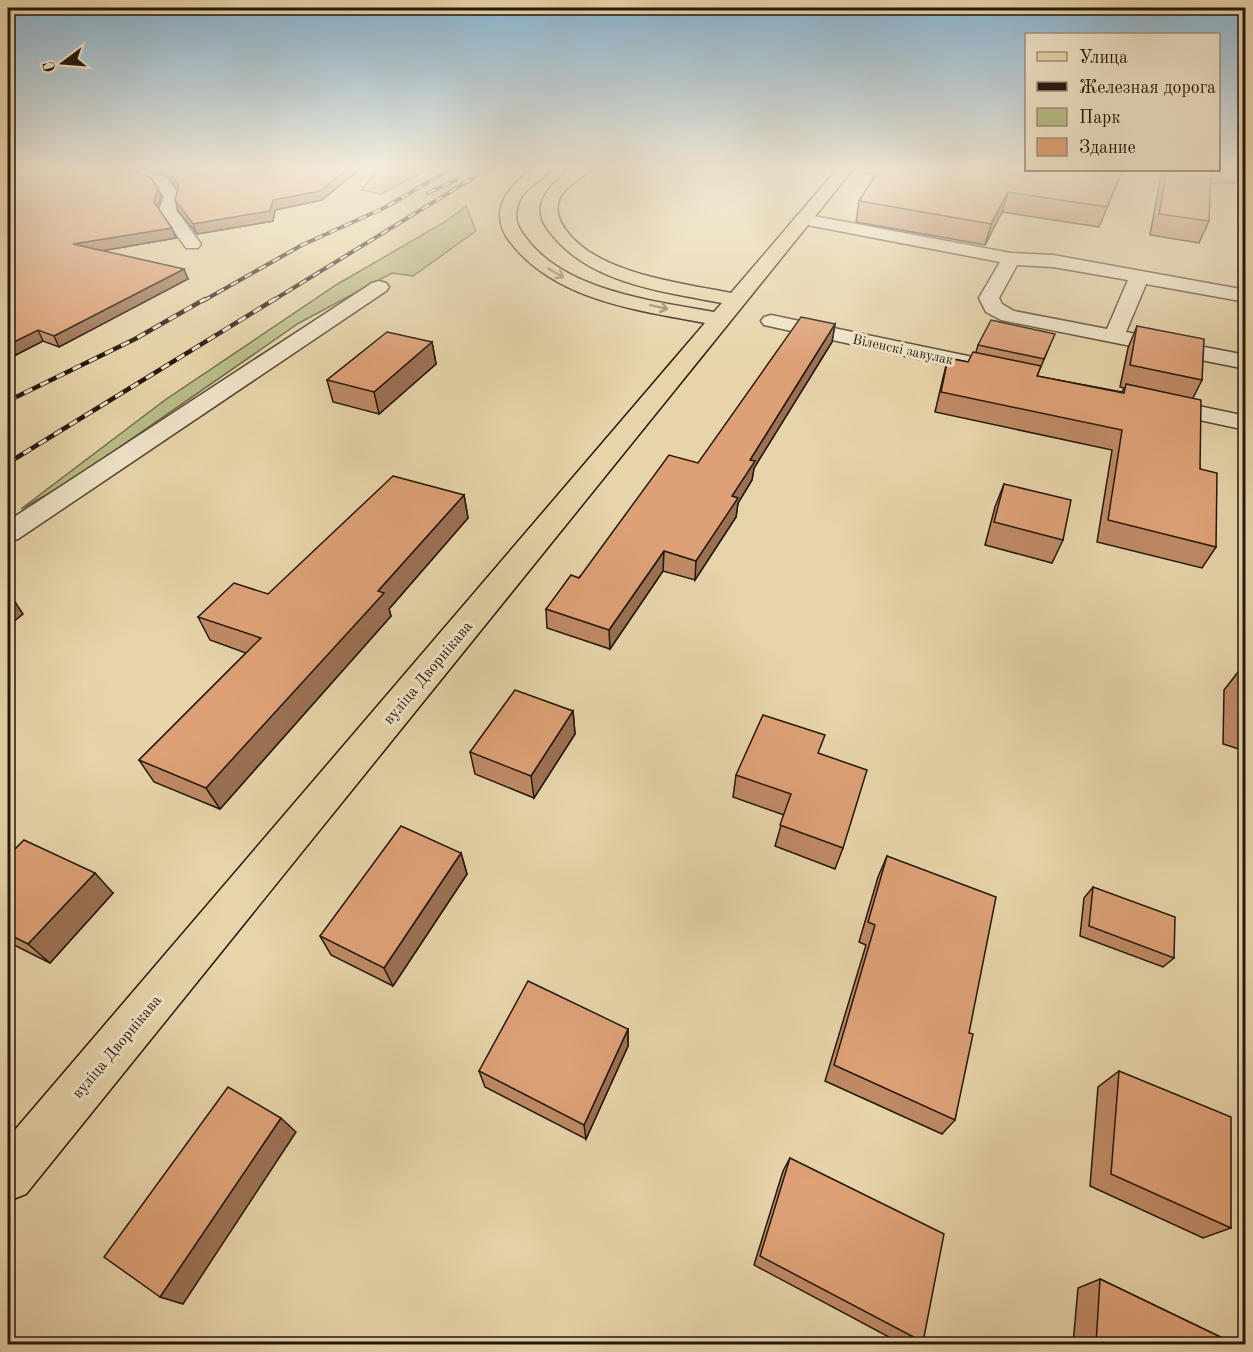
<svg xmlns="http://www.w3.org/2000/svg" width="1253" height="1352" viewBox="0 0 1253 1352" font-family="'Old Standard TT',serif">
	<rect width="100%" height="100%" fill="#e7d4aa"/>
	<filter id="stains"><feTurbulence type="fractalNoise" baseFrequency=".00333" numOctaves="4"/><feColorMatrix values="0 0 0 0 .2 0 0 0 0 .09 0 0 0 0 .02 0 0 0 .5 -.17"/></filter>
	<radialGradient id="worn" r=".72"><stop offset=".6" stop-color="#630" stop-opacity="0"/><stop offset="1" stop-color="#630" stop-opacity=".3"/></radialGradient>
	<!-- green -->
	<g fill="#b8bc87" stroke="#6e6a4a" stroke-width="1.5">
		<path d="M381 168H430L381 194 361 190Z"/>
		<path d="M466 206 476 231 413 276 392 273 299 323 69 482 21 509 165 400 336 285 448 220Z"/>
	</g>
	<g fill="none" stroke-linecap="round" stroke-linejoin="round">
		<defs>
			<g id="minor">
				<path d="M115 168H137L167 178 180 197 176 210 201 244 198 248H186L159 210 164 197 155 184 118 171Z"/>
				<path d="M803 214 1011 253 1053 255 1246 290V302L1146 284 1126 332 1246 355V369L1001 320 986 312 979 298 1000 262 797 223 794 219 797 215ZM1017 265 1053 267 1128 280 1107 329 1014 311 1002 304 999 298Z"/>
				<path d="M379 281 386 283 389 287 386 291 18 539 8 542V521L372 283Z"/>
				<path d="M771 315 992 361 1000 363 1003 368 1000 373 992 375 764 325 761 321 764 317Z"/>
				<path d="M1156 397 1246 416V430L1148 409 1144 404 1148 399Z"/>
			</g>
			<path id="major" d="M534 168H552C541 183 520 188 517 209 514 220 519 229 526 238 565 291 653 301 714 312L722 303C660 291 584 283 546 227 530 203 554 180 574 168H592C582 181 562 185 558 204 556 214 560 222 566 230 597 274 682 283 731 293L838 168H854L26 1194 8 1201V1138L705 323C636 310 552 300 508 239 488 210 509 185 534 168Z"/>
		</defs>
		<!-- minor casing -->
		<use href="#minor" stroke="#554634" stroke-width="3"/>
		<!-- major casing -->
		<use href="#major" stroke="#24170d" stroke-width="3"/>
		<!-- minor -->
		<use href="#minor" fill="#efe3c8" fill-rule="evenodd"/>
		<!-- major -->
		<use href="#major" fill="#e7d4aa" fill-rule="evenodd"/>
		<defs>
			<g id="rail-far1">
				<path d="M428 193 456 180"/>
				<path d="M203 301 302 245 384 208 453 168"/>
				<path d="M272 301 489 168"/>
			</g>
			<g id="rail">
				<path d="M8 401 135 339 205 299"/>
				<path d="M8 463 275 299"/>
			</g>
		</defs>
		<!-- rail-far1 casing -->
		<use href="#rail-far1" stroke="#24170d" stroke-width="4"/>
		<!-- rail casing -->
		<use href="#rail" stroke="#24170d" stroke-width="4.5"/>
		<!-- rail-far1 -->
		<use href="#rail-far1" stroke="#efe3c8" stroke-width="2" stroke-dasharray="8" stroke-linecap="butt"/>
		<!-- rail -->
		<use href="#rail" stroke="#efe3c8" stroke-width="3" stroke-dasharray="9" stroke-linecap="butt"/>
	</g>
	<!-- wall -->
	<g fill="#bf8a66" stroke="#24170d" stroke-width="1.5">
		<path d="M8 168 161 197 158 208 176 238 101 251 188 279 59 347 43 341 8 359Z"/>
		<path d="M143 168H360L351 176 322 200 275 210 273 221 197 234 178 210 175 200 178 190 169 177Z"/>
		<path d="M854 168H1026V170H1123L1099 227 1002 212 985 245 856 222 859 201 876 174 855 170Z"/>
		<path d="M1218 168H1245V183H1210L1209 221 1199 243 1150 235 1162 170H1218Z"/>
		<path d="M835 324 832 342 754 468 752 480 738 503 736 517 695 580 663 571 610 649 547 628 546 609 698 463Z"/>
		<path d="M1137 326 1202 380 1193 398 1200 469 1216 547 1202 568 1097 542 1112 450 935 412 943 378 948 358 968 362 976 352 978 345H1050L1037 376 1122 392 1124 388 1120 387 1128 348Z"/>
		<path d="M432 342 436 364 379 414 333 402 327 380Z"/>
		<path d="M1004 484 1063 540 1052 563 985 545 995 507Z"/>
		<path d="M464 495 468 518 389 609 391 616 220 809 154 782 139 760 246 653 210 640 198 617 268 594Z"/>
		<path d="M1242 667 1245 668V751L1223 744 1224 690Z"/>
		<path d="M573 711 575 734 534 798 475 774 470 752Z"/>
		<path d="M820 754 843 848 835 869 775 846 784 815 733 797 736 775Z"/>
		<path d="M461 853 467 874 393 986 331 955 320 936Z"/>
		<path d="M8 856 113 893 50 963 8 942Z"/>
		<path d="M887 856 969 1033 955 1120 942 1134 825 1081 866 945 859 942 878 877Z"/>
		<path d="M1093 887 1174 958 1163 967 1080 936 1084 898Z"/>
		<path d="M628 1029V1046L586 1139 485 1087 479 1071Z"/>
		<path d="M1119 1071 1231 1228 1203 1238 1090 1186 1098 1087Z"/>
		<path d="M790 1158 923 1342 917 1344H902L754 1265 783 1171Z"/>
		<path d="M1100 1279 1235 1344H1073L1078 1288Z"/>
	</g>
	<!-- shaded-wall -->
	<g fill="#9b7153" stroke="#24170d" stroke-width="1.5">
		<path d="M349 168H360L351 176 322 200 275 210 273 221 197 234 193 224 273 200Z"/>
		<path d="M158 188 161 197 157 211 154 202Z"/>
		<path d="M1008 192 1002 212 985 245 991 224Z"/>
		<path d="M172 228 176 238 78 255 73 244Z"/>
		<path d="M184 269 188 279 59 347 54 336Z"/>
		<path d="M835 324 832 342 754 468 752 480 738 503 736 517 695 580 696 561 732 496 750 460Z"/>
		<path d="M38 330 43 341 8 359V345Z"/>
		<path d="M432 342 436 364 379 414 374 392Z"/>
		<path d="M464 495 468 518 389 609 391 616 220 809 206 788 378 591Z"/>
		<path d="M664 551 663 571 610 649 609 630Z"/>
		<path d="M15 602 23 614 8 626V607Z"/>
		<path d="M573 711 575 734 534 798 531 776Z"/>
		<path d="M461 853 467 874 393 986 384 968Z"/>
		<path d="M95 873 113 893 50 963 28 944Z"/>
		<path d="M628 1029V1046L586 1139 584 1125Z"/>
		<path d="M281 1118 296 1132 183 1304 160 1297Z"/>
	</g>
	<!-- building -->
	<g fill="#dea177" stroke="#24170d" stroke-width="1.5">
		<path d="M8 168H124L150 177 158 188 154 202 172 228 73 244 184 269 54 336 38 330 8 345Z"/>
		<path d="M166 168H349L320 191 273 200 270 211 193 224 175 200 179 186Z"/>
		<path d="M880 168H1026V170H1122L1107 207 1008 192 991 224 859 201Z"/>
		<path d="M1167 170H1211L1209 221 1159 214Z"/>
		<path d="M801 317 835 324 750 460 755 461 732 496 738 498 696 561 664 551 609 630 546 609 571 575 579 578 669 455 698 463Z"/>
		<path d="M991 320 1055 334 1044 359 978 345Z"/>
		<path d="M1137 326 1204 339 1202 380 1130 365Z"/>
		<path d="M387 332 432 342 374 392 327 380Z"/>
		<path d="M973 352 1041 366 1037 376 1124 393 1126 384 1201 400 1200 469 1217 473 1216 547 1108 520 1122 430 941 392 948 358 968 362Z"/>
		<path d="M393 476 464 495 378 591 384 593 206 788 139 760 261 638 198 617 234 583 268 594Z"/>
		<path d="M1004 484 1071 500 1063 540 994 522Z"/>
		<path d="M8 599 15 602 8 607Z"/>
		<path d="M1242 667 1245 668V723L1242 722Z"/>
		<path d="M515 690 573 711 531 776 470 752Z"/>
		<path d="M763 715 825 735 818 753 867 770 843 848 780 825 791 794 736 775Z"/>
		<path d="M401 826 461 853 384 968 320 936Z"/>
		<path d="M24 840 95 873 28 944 8 934V856Z"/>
		<path d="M887 856 996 897 969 1033 973 1034 955 1120 834 1065 875 925 868 922Z"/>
		<path d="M1093 887 1175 917 1174 958 1089 926Z"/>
		<path d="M528 981 628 1029 584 1125 479 1071Z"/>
		<path d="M1119 1071 1231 1117V1228L1111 1174Z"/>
		<path d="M228 1087 281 1118 160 1297 104 1257Z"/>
		<path d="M790 1158 944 1234 923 1342 760 1256Z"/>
		<path d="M1100 1279 1235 1344H1096Z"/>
	</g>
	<!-- one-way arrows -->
	<defs><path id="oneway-shaft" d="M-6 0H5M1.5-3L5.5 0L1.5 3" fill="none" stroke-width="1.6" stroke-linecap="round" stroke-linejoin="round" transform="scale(1.5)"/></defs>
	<g stroke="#8f7f63">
		<use href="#oneway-shaft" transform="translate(556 273) rotate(30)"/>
		<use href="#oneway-shaft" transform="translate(659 307) rotate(12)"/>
	</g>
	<!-- sky -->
	<linearGradient id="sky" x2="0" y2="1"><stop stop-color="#89b5d3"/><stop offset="0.47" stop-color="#f4ecd9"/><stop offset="1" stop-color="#f4ecd9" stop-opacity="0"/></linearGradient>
	<rect width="1253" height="357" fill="url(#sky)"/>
	<g text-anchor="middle" stroke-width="6" stroke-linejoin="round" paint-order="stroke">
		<!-- far-street labels -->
		<g font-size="14" fill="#24170d" stroke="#efe3c8">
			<text transform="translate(903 349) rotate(12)" y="5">Віленскі завулак</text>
		</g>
		<!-- street labels -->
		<g font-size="16" fill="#24170d" stroke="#efe3c8">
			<text transform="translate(427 672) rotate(-50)" y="6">вуліца Дворнікава</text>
			<text transform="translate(116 1046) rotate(-50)" y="6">вуліца Дворнікава</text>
		</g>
	</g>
	<!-- margin -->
	<rect width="1253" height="1352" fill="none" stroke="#e7d4aa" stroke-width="30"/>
	<rect x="9" y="9" width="1235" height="1334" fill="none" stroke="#24170d" stroke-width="3"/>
	<rect x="15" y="15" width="1223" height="1322" fill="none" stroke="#24170d" stroke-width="1.5"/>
	<!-- legend -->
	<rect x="1025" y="33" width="195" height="138" fill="#efe3c8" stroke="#9e917d" stroke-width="1.5"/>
	<rect x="1037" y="52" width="30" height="9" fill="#e7d4aa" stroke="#9e917d" stroke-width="1.5"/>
	<text x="1079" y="63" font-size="18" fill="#24170d">Улица</text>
	<rect x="1037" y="82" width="30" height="9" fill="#24170d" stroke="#9e917d" stroke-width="1.5"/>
	<text x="1079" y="93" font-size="18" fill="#24170d">Железная дорога</text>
	<rect x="1037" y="108" width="30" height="18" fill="#b8bc87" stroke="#9e917d" stroke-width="1.5"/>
	<text x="1079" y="123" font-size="18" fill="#24170d">Парк</text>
	<rect x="1037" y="138" width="30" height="18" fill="#dea177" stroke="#9e917d" stroke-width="1.5"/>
	<text x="1079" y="153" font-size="18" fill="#24170d">Здание</text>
	<!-- north arrow -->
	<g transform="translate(63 63) rotate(254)" stroke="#efe3c8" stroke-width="4.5" paint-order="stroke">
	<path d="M0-4.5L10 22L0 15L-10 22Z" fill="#24170d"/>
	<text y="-9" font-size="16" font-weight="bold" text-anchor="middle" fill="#24170d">С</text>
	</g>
	<rect width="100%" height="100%" filter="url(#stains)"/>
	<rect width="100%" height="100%" fill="url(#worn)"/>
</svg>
